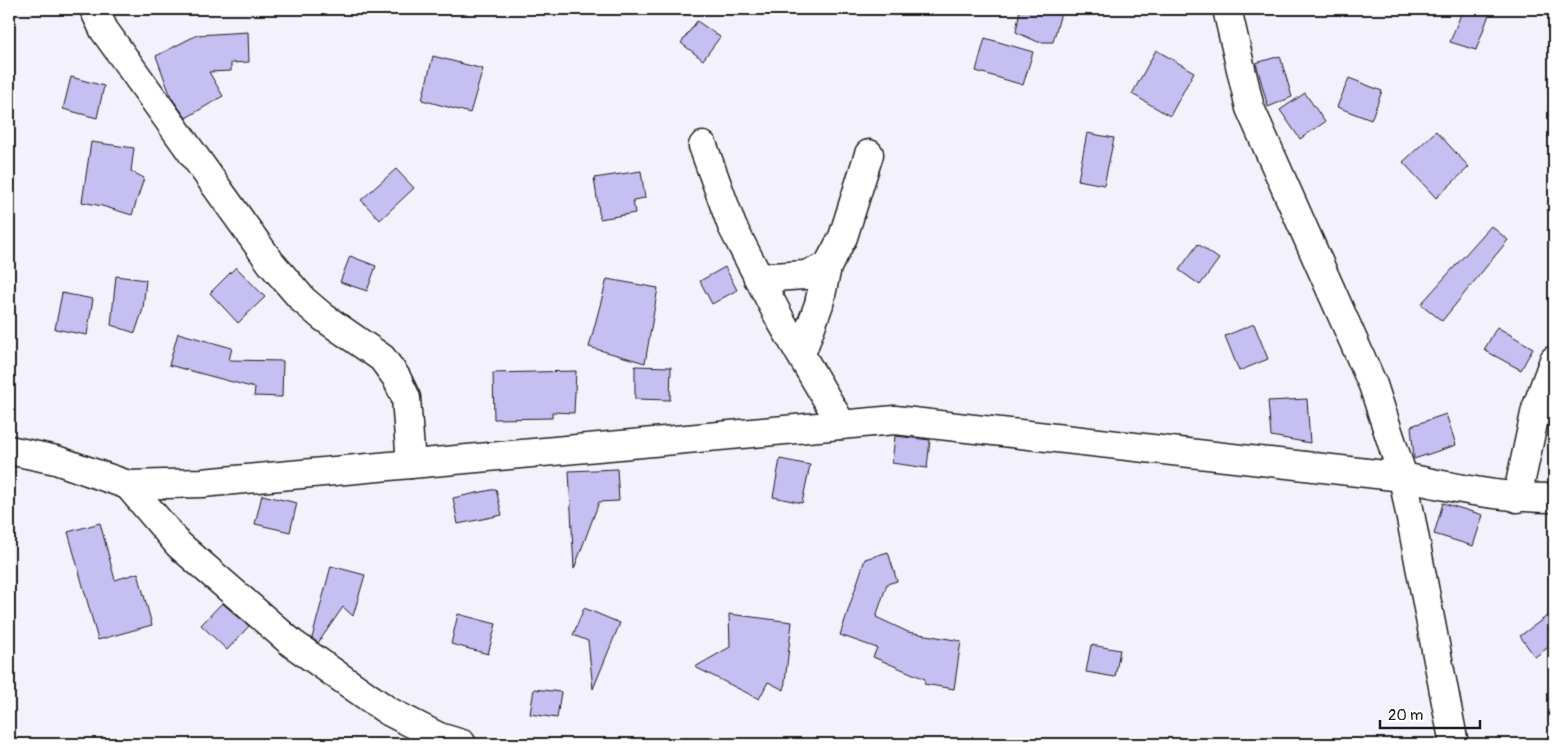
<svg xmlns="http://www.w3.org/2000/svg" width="1563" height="753" viewBox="0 0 1563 753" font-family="Pangolin,sans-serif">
	<rect width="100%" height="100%" fill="#f3f2fc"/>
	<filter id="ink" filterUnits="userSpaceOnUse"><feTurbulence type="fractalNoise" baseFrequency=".02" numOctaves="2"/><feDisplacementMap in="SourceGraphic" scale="10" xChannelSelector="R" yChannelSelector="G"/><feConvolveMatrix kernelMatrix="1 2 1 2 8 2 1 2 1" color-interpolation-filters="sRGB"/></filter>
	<g filter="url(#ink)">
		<!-- building -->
		<g fill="#c5bff2" stroke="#1c1c1c">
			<path d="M1020 9H1062L1053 42H1038L1016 32Z"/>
			<path d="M1463 9H1491L1476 50 1450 42Z"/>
			<path d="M697 21 720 37 703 60 681 43Z"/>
			<path d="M248 32 249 62 231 63V71L209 72 223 96 186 118 171 97 156 56 197 35Z"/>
			<path d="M985 38 1033 52 1023 85 976 71Z"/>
			<path d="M1156 50 1194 72 1170 116 1132 94Z"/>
			<path d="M433 56 483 69 470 113 422 100Z"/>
			<path d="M1280 56 1292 97 1268 107 1256 63Z"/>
			<path d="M71 77 104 86 97 118 63 109Z"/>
			<path d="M1349 78 1382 91 1371 120 1337 107Z"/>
			<path d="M1305 93 1325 122 1300 139 1280 110Z"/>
			<path d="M1436 131 1469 167 1436 198 1403 162Z"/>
			<path d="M1087 133 1114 138 1104 185 1078 180Z"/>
			<path d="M91 142 134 148 131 171 144 178 132 215 102 206 82 202Z"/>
			<path d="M396 169 414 188 380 220 361 200Z"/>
			<path d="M641 171 645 198 633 200 635 213 600 219 594 178Z"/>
			<path d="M1491 226 1508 240 1442 321 1421 304Z"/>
			<path d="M1198 244 1219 259 1200 285 1179 270Z"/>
			<path d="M350 256 376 266 367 291 340 282Z"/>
			<path d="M236 267 265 297 238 323 210 293Z"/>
			<path d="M725 267 737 290 712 304 700 281Z"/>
			<path d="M116 276 146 280 143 309 135 333 111 325Z"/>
			<path d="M607 279 658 288 645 363 589 347Z"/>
			<path d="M62 293 93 299 87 335 55 329Z"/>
			<path d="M1254 324 1268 359 1239 371 1225 336Z"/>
			<path d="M1497 327 1533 348 1521 370 1484 350Z"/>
			<path d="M178 333 232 348 229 360 283 361 282 397 254 396 255 388 169 365Z"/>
			<path d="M635 366 671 367 670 400 635 399Z"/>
			<path d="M576 371 574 413 552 412V418L494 419 493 373Z"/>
			<path d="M1307 399 1310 443 1271 436 1268 401Z"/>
			<path d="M1446 414 1456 445 1414 459 1411 426Z"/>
			<path d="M895 436 930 440 927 468 892 463Z"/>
			<path d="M780 459 810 465 802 503 773 497Z"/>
			<path d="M617 469 619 501 599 502 574 569 569 471Z"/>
			<path d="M496 489 502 515 458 524 453 498Z"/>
			<path d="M262 495 297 503 290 532 255 524Z"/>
			<path d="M1443 503 1483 515 1473 546 1434 534Z"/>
			<path d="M100 523 115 580 138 573 152 625 98 640 68 532Z"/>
			<path d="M888 552 897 581 887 584 876 617 908 632 961 641 954 689 924 684 925 679 873 657 877 648 840 635 865 559Z"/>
			<path d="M331 566 365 575 353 616 343 607 318 643 312 638Z"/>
			<path d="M222 603 249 626 227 650 201 625Z"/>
			<path d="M584 608 620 623 593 689 588 641 573 635Z"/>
			<path d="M1554 611V643L1535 657 1520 636Z"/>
			<path d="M458 614 496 624 488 654 451 644Z"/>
			<path d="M729 614 792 622 784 690 768 682 759 699 695 667 730 647Z"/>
			<path d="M1091 645 1120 650 1115 677 1086 672Z"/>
			<path d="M534 689 561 692 557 718 530 714Z"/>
		</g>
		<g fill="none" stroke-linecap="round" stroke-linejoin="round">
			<defs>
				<g id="street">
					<path d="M94 9 104 30 271 263 303 300 323 317 382 358 396 377 406 398 411 464"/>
					<path d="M1227 9 1250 108 1373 385 1403 477 1454 744"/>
					<path d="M703 146 732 226 781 321 842 425"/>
					<path d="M758 278 805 275 827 267"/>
					<path d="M801 354 819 304 827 267 843 237 869 154"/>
					<path d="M9 450 56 460 128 485 202 483 895 420 1403 477C1454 488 1502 498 1554 498"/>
					<path d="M128 485 179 545 293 644 388 711 439 737 462 744"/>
					<path d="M1517 498 1536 409 1554 360"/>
				</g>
			</defs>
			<!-- street casing -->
			<use href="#street" stroke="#1c1c1c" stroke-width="31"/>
			<!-- street -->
			<use href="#street" stroke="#fff" stroke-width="28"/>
		</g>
	</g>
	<!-- margin -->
	<rect width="1563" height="753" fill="none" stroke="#fff" stroke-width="30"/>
	<rect x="15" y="15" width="1533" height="723" fill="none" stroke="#1c1c1c" stroke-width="2" filter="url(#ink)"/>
	<!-- scale -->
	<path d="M1380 720v8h100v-8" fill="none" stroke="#1c1c1c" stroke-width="2.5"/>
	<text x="1388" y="720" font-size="15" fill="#1c1c1c" stroke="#ffffff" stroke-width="4" paint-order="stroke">20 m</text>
</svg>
